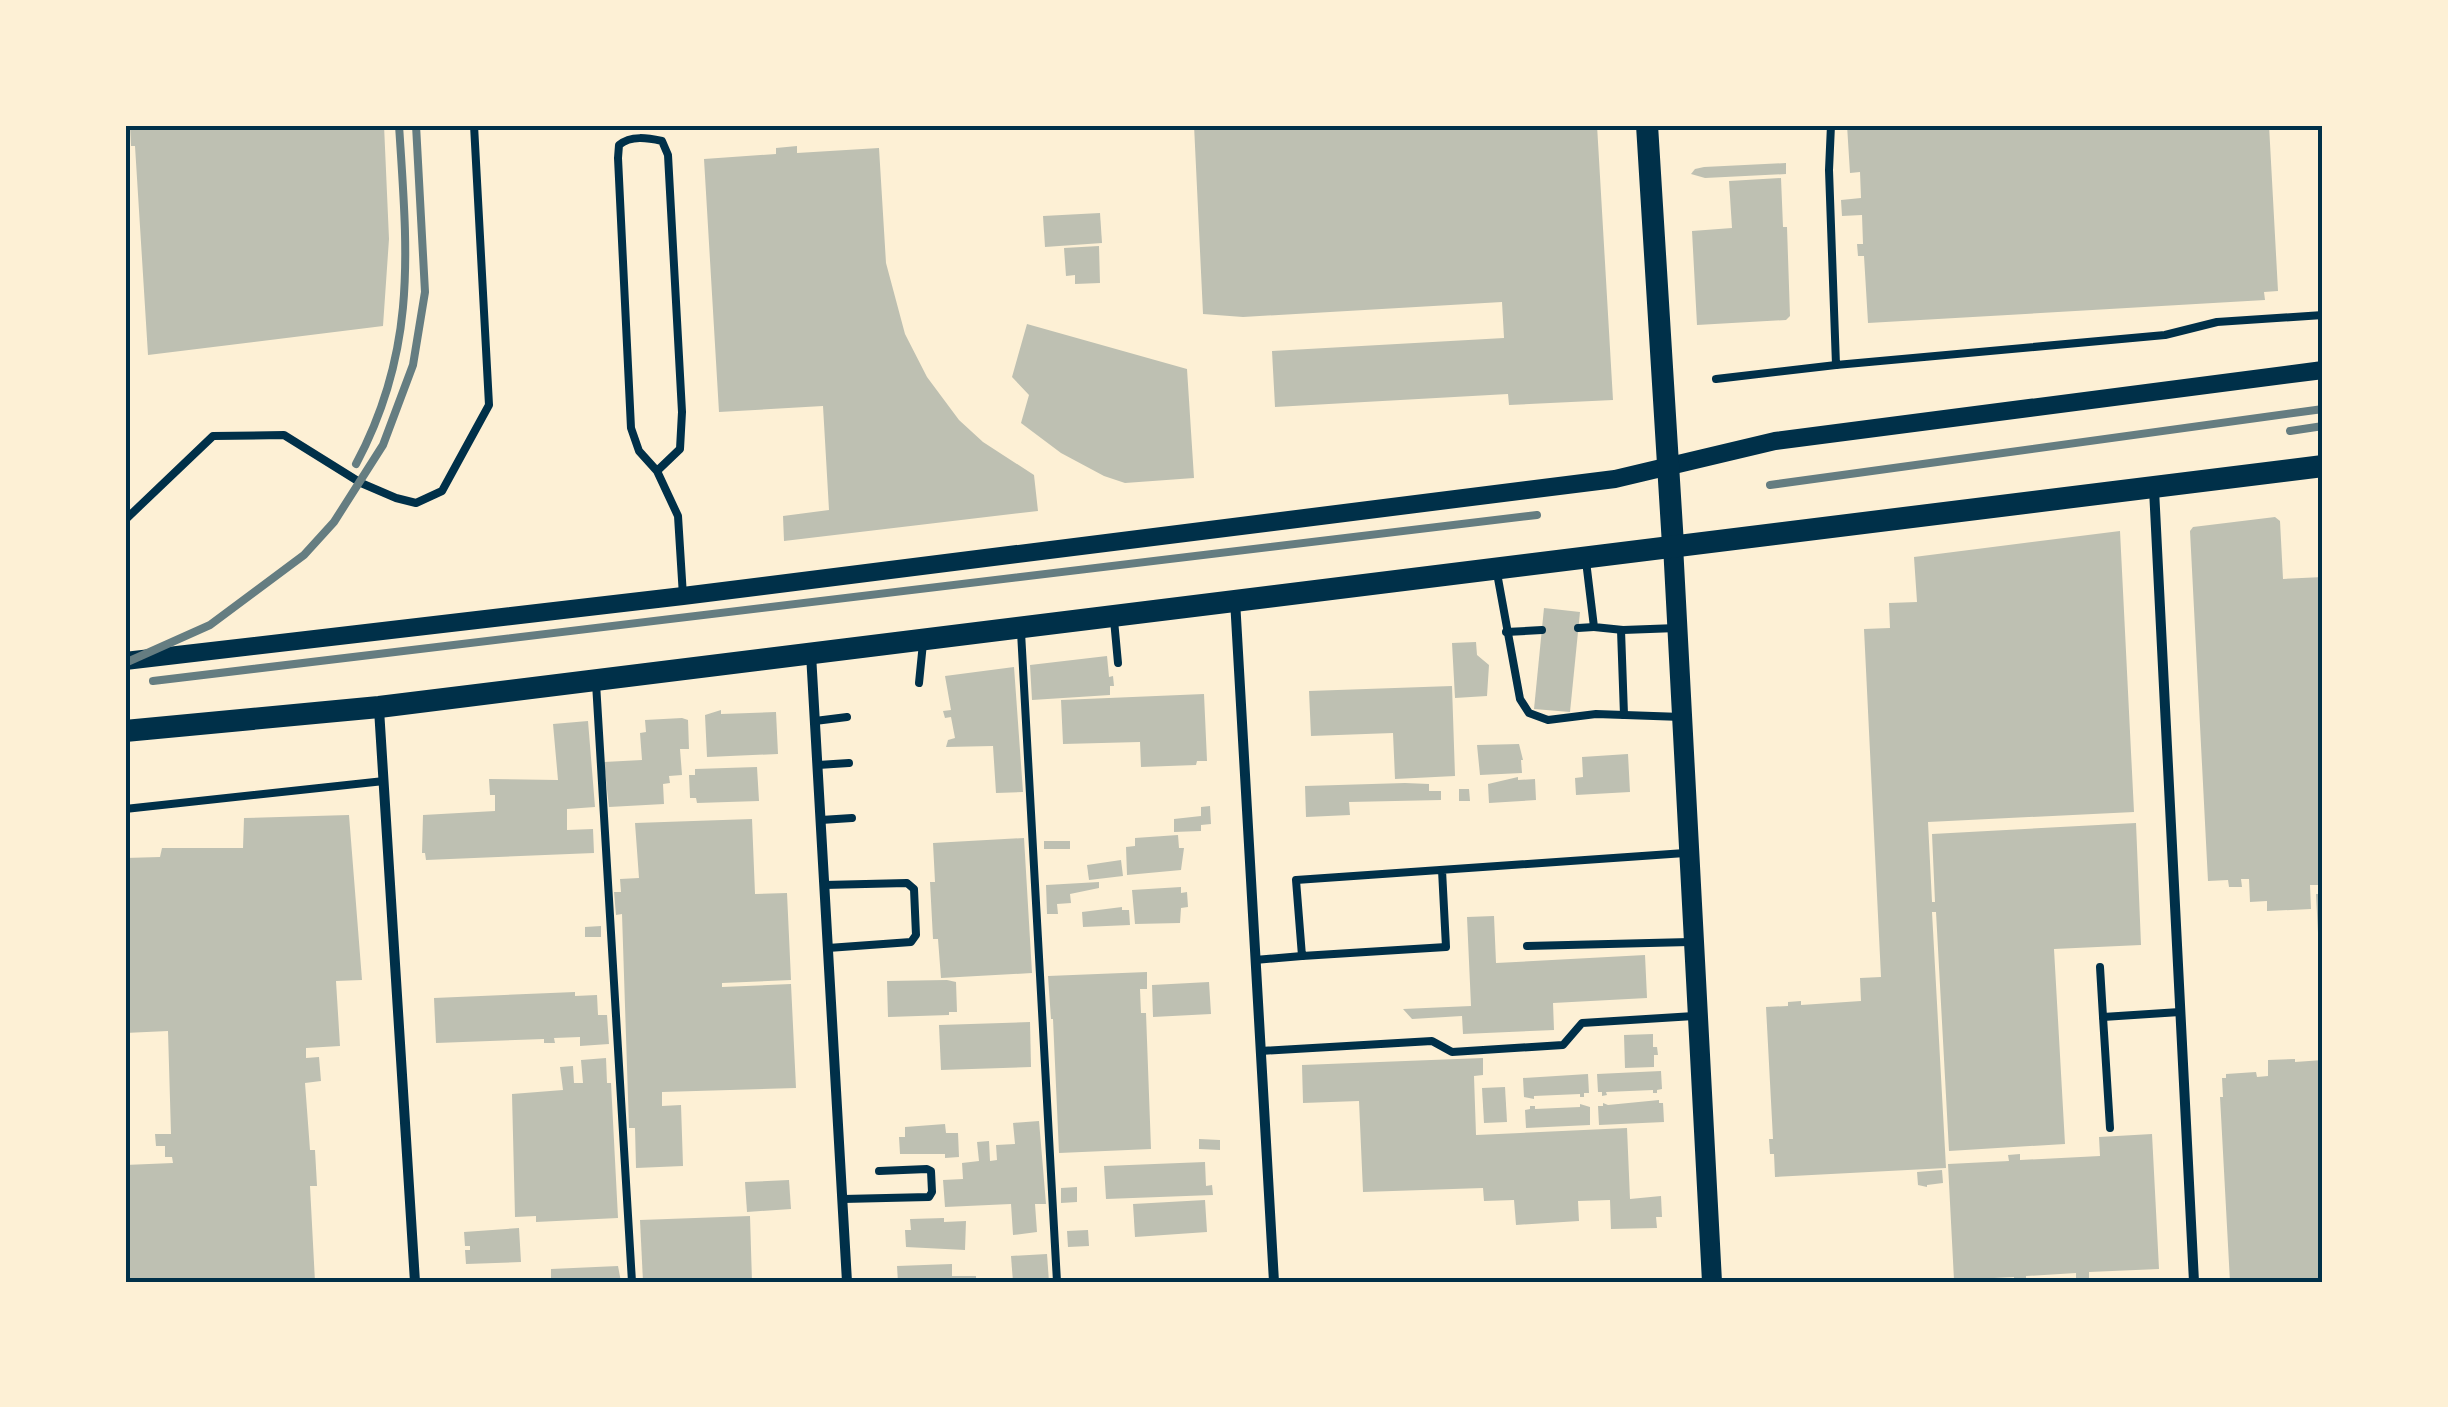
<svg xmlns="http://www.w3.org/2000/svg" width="2448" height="1407" viewBox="0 0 2448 1407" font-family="'DM Sans',sans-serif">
	<rect width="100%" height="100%" fill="#fdf0d5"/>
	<!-- building -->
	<g fill="#bec0b2">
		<path d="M130 125H384L389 239 383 326 148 355 135 146H131Z"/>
		<path d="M1194 125H1597L1613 400 1509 405 1508 394 1275 407 1272 351 1504 338 1502 302 1243 317 1203 314Z"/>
		<path d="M1847 125H2269L2278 291 2264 292 2265 300 1868 323 1864 256H1858L1857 244H1863L1862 215 1842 216 1841 200 1861 198 1860 172 1850 173Z"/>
		<path d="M797 146V153L879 148 886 263 905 334 927 377 959 420 983 442 1034 475 1038 511 784 541 783 516 829 510 823 406 719 412 704 159 776 154V148Z"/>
		<path d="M1786 163V174L1705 178 1691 174 1695 169 1704 167Z"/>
		<path d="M1781 178 1783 227H1787L1790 316 1786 320 1697 325 1692 231 1732 228 1729 181Z"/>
		<path d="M1100 213 1102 243 1045 247 1043 216Z"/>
		<path d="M1099 246 1100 283 1075 284V275L1066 276 1064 248Z"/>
		<path d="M1027 324 1187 369 1194 478 1125 483 1104 476 1061 453 1021 423 1029 395 1012 377Z"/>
		<path d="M2275 517 2280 521 2283 579 2323 577V972H2320L2316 894H2319V885H2310L2311 909 2267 911V901L2250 902 2249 879H2241L2242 887H2229L2228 880 2208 881 2190 531 2193 527Z"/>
		<path d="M2120 531 2134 812 1928 822 1932 902H1935L1932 834 2136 823 2141 945 2054 949 2065 1144 1949 1151 1936 912H1932L1946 1168 1775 1177 1774 1154H1770L1769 1139H1773L1766 1007 1788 1006V1002L1801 1001V1005L1861 1001 1860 978 1881 977 1864 629 1890 628 1889 603 1917 602 1914 557Z"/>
		<path d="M1544 608 1580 612 1570 712 1534 709Z"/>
		<path d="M1476 642 1477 655 1489 665 1487 696 1455 698 1452 643Z"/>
		<path d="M1107 656 1109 677 1113 676 1114 686H1110V695L1032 700 1030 665Z"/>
		<path d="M1014 667 1023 792 996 793 993 746 946 747 948 740 955 738 951 717 945 718 943 711 951 710 945 676Z"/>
		<path d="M1452 686 1455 776 1395 779 1393 733 1311 736 1309 691Z"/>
		<path d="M1204 694 1207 761H1197L1196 765 1141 767 1140 742 1063 744 1061 700Z"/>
		<path d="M721 710V714L776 712 778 754 707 757 705 715Z"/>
		<path d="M682 718 688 720 689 749H680L682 775 669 776 670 783 663 784 664 804 609 807 604 762 642 760 640 733 646 732 645 720Z"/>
		<path d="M588 721 595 807 567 809V830L593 829 594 853 426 860 425 853H422L423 815 495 811V795H490L489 779 558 780 553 724Z"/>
		<path d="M1519 744 1523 760H1521L1522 773 1480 775 1477 745Z"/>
		<path d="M1628 754 1630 792 1576 795 1575 778 1583 777 1582 757Z"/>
		<path d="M757 767 759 801 697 803 696 798H690L689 775H695V769Z"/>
		<path d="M1518 777V780L1535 779 1536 800 1489 803 1488 784Z"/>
		<path d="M1405 783 1429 784V791H1441V800L1349 802 1350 815 1306 817 1305 786Z"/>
		<path d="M1459 789H1469L1470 801H1459Z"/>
		<path d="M1210 806 1211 824 1201 825V831L1174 832V819L1201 816V807Z"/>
		<path d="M349 815 362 980 336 981 340 1046 306 1048V1058L319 1057 321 1081 305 1083 310 1150H315L317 1186H310L315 1282H125V1165L173 1163 172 1157H165V1146H156L155 1134H171L168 1031 125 1033V858L160 857 162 848H243L244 818Z"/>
		<path d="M752 819 755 894 787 893 791 980 722 983V987L791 984 796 1088 662 1092V1106L681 1105 683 1166 636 1168 635 1128H629L622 914 616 915 614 892H621L620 879 639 878 635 823Z"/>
		<path d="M1178 835 1179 848H1184L1181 870 1127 875 1126 847 1135 846V838Z"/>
		<path d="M1024 838 1032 973 941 978 938 939H933L930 882H935L933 843Z"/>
		<rect x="1044" y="841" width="26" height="8"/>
		<path d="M1121 860 1123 876 1089 880 1087 865Z"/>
		<path d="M1099 882V888L1070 894 1071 903 1057 904 1058 914H1047L1046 885Z"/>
		<path d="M1181 887V893L1187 892 1188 907 1181 908 1180 923 1135 924 1132 890Z"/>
		<path d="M1122 907V910H1129L1130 925 1083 927 1082 912Z"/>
		<path d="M1494 916 1496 963 1645 955 1647 998 1553 1003 1554 1030 1463 1034 1462 1016 1412 1019 1403 1009 1471 1006 1467 917Z"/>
		<path d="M601 926V937H585V927Z"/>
		<path d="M1147 972V989H1140L1141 1013H1146L1151 1149 1059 1153 1053 1019H1051L1048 976Z"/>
		<path d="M947 980 956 982 957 1012H949V1015L888 1017 887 981Z"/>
		<path d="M1209 982 1211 1014 1153 1017 1152 985Z"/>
		<path d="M575 992V996L597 995 598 1015H607L609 1044 580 1046V1037L554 1038 555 1043H544V1039L436 1043 434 998Z"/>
		<path d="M1030 1022 1031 1067 941 1070 939 1025Z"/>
		<path d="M1653 1034V1047H1657L1658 1055H1654V1067L1625 1068 1624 1035Z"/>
		<path d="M606 1058 607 1083H611L618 1218 536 1222V1216L515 1217 512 1094 563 1090 560 1067 573 1066 574 1083H583L581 1060Z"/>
		<path d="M1483 1058V1075L1474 1076 1476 1135 1627 1128 1630 1199 1661 1196 1662 1217H1656L1657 1228 1611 1229 1610 1200 1578 1201 1579 1221 1516 1225 1514 1200 1484 1201 1483 1188 1363 1192 1359 1101 1303 1103 1302 1065Z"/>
		<path d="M2295 1059V1062L2323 1060V1282H2230L2220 1097H2223L2222 1078H2226V1074L2256 1072 2257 1077 2268 1076V1060Z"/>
		<path d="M1661 1071 1662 1089 1657 1090V1093H1653V1090L1606 1092 1607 1095 1602 1096V1092H1598L1597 1074Z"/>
		<path d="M1588 1074 1589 1093H1584V1097H1580V1094L1534 1096V1099L1524 1097 1523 1078Z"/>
		<path d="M1505 1087 1507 1122 1484 1123 1482 1088Z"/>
		<path d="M1659 1100V1103H1663L1664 1122 1599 1125 1598 1106H1603V1103L1608 1105Z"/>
		<path d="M1580 1104 1590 1107V1125L1526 1128 1525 1110 1530 1109V1106H1535V1109L1580 1107Z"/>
		<path d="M1039 1121 1046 1204H1035L1037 1232 1013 1235 1011 1204 945 1207 943 1180 963 1179 962 1163 979 1161 977 1142 989 1141 990 1161 997 1160 996 1145 1015 1144 1013 1123Z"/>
		<path d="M945 1124 946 1133H958L959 1157 945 1158V1154H900L899 1137H905V1127Z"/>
		<path d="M2152 1134 2159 1269 2089 1272V1281L2076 1282V1273L2026 1276V1282H2014V1277L1954 1280 1948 1164 2009 1161 2008 1155 2020 1154V1160L2100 1156 2099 1137Z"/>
		<path d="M1199 1139 1220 1140V1150L1199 1149Z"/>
		<path d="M1205 1162 1206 1186 1212 1185 1213 1195 1106 1199 1104 1166Z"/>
		<path d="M1942 1170 1943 1183 1927 1185V1187L1918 1185 1917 1172Z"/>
		<path d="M789 1180 791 1209 747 1212 745 1182Z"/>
		<path d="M1077 1187V1202L1061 1203V1188Z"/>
		<path d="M1205 1200 1207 1232 1135 1237 1133 1204Z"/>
		<path d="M750 1216 752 1282H643L640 1220Z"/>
		<path d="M944 1218V1222L966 1221 965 1250 906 1247 905 1230H911L910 1219Z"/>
		<path d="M519 1228 521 1262 466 1264 465 1250H470V1246H465L464 1232Z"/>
		<path d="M1088 1230 1089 1246 1068 1247 1067 1231Z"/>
		<path d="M1047 1254 1049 1282H1013L1011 1256Z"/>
		<path d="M952 1264V1276H976V1282H898L897 1266Z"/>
		<path d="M618 1266 621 1282H551V1269Z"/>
	</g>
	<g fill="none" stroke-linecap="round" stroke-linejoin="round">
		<!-- service -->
		<g stroke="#003049" stroke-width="8">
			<path d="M1831 125 1829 170 1836 365 2165 335 2217 322 2323 315"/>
			<path d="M1716 379 1836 365"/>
			<path d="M657 471 680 449 682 412 668 155 662 141C648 138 631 135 619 145L618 158 631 428 639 451 657 471 678 516 683 596"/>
			<path d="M125 520 213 436 284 435 361 483 396 498 416 503 442 491 489 405 474 125"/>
			<path d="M1586 561 1594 627 1623 630 1677 628"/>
			<path d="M1497 573 1520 699 1529 713 1548 720 1596 714 1682 717"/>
			<path d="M1114 620 1118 663"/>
			<path d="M1578 628 1594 627"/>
			<path d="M1621 630 1624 715"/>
			<path d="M1021 632 1057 1282"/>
			<path d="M1506 632 1542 630"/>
			<path d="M596 683 632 1282"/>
			<path d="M919 683 923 643"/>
			<path d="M815 721 847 717"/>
			<path d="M818 765 849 763"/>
			<path d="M125 809 384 781"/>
			<path d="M821 820 852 818"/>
			<path d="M1442 870 1446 947 1302 956 1296 880 1685 853"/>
			<path d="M824 885 907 883 914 889 916 935 911 942 828 948"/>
			<path d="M1527 946 1690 942"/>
			<path d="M1255 960 1302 956"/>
			<path d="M2100 967 2103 1017"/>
			<path d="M1261 1051 1432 1041 1452 1052 1563 1045 1582 1023 1694 1016"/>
			<path d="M2110 1128 2103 1017 2180 1012"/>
			<path d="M843 1199 929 1197 932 1192 931 1171 927 1169 879 1171"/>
		</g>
		<!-- minor -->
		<g stroke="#003049" stroke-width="10">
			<path d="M2154 489 2194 1282"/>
			<path d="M1235 600 1274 1282"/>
			<path d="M811 654 847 1282"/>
			<path d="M379 709 415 1282"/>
		</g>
		<!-- tertiary -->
		<path stroke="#003049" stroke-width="18" d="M125 661 683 596 1615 479 1775 441 2323 370"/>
		<!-- secondary -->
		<path stroke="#003049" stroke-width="20" d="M1673 545 1712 1282"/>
		<!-- primary -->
		<g stroke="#003049" stroke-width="22">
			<path d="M1647 125 1673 545"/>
			<path d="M125 731 379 707 2323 466"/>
		</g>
		<!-- rail -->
		<g stroke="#657d81" stroke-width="8">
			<path d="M2290 431 2323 426"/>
			<path d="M356 464C418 348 407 250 399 125"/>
			<path d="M1770 485 2323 409"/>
			<path d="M125 663 210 625 304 555 334 522 383 445 413 365 425 292 416 125"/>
			<path d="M153 681 1537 515"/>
		</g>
	</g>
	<!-- border -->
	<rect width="2448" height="1407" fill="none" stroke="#fdf0d5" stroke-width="255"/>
	<rect x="128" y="128" width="2192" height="1152" fill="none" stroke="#003049" stroke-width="4"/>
</svg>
